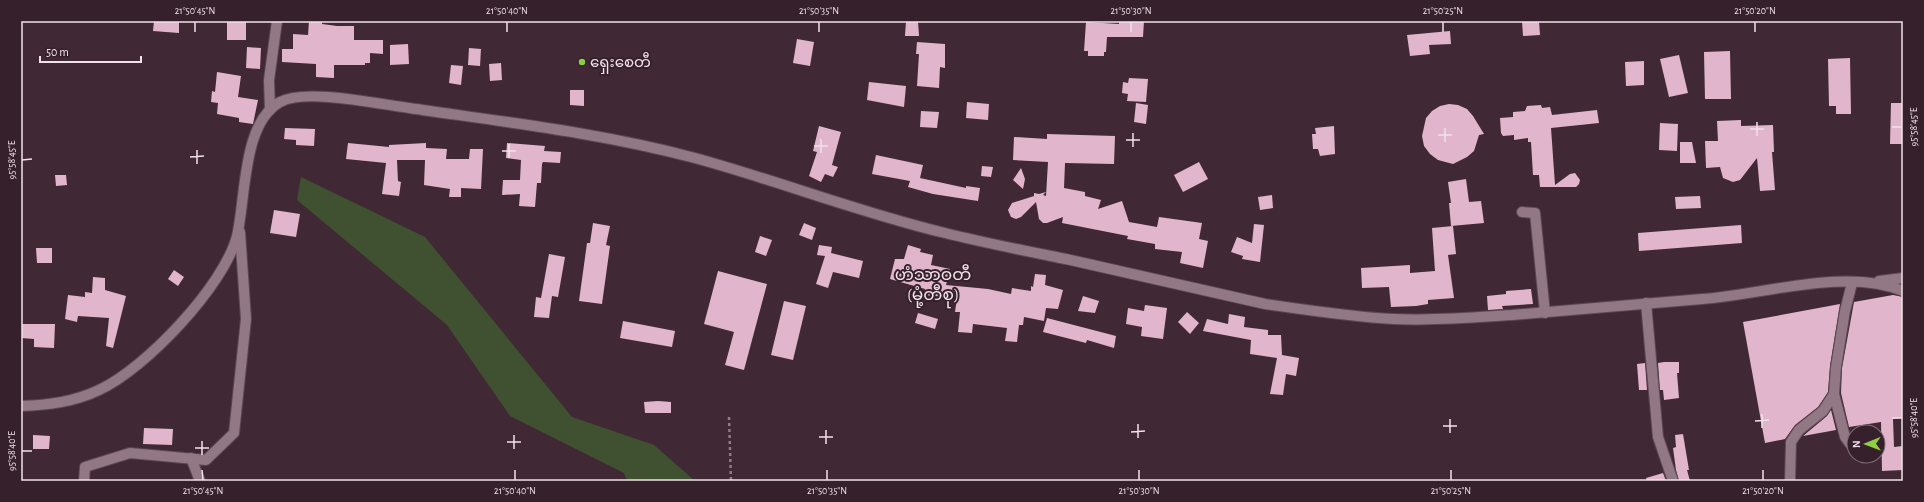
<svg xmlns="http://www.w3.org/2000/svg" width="1924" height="502" viewBox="0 0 1924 502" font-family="'Alegreya Sans','Noto Sans Myanmar',sans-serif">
	<rect width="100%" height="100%" fill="#402935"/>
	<!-- water -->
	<path fill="#3f5130" d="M301 177 425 237 572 417 654 445 695 481H627L624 473 510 416 447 325 297 200Z"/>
	<!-- building -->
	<g fill="#e1b6cc">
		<path d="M154 21 179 22V33L153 31Z"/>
		<rect x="227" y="21" width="19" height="19"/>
		<path d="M309 21H322V24L337 26H354V40H383V54L370 53V63H365V65H334V78L316 77V64L282 62V49H293V34L308 35Z"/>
		<path d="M906 21H918L919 36H905Z"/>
		<path d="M1119 21H1144L1143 37H1107L1106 52H1104V56H1088V51H1084L1086 22 1119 24Z"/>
		<path d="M1522 21H1539L1540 35 1523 36Z"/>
		<path d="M1450 31 1451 44 1429 45 1430 54 1410 56 1407 35Z"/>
		<path d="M797 39 814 42 810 66 793 63Z"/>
		<path d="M917 42 945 44V68L940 67 939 88 917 86 919 54H916Z"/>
		<path d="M408 44 409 64 390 65V45Z"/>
		<path d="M247 47 261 48 260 69 246 68Z"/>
		<path d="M469 48 481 49 480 66 468 65Z"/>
		<path d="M1730 51 1731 99H1705L1704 52Z"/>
		<path d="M1679 55 1688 93 1669 97 1660 59Z"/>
		<path d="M1850 58 1851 114H1836V106H1829L1828 59Z"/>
		<path d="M1644 61V85L1626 86 1625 62Z"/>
		<path d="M501 63 502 80 490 81 489 64Z"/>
		<path d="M451 65 463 66 461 85 449 83Z"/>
		<path d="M217 72 241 76 238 97 258 100 253 124 239 122V118L217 114 218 103 211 102 212 91 215 92Z"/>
		<path d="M1129 78 1148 79 1146 102 1127 101 1128 94 1122 93 1123 82 1128 83Z"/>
		<path d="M869 82 906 86 904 107 867 100Z"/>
		<path d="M570 90H584V106L570 105Z"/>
		<path d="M967 102 989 104 988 120 966 118Z"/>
		<path d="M1136 103 1148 105 1146 124 1134 122Z"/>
		<path d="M1891 103H1903V144H1890Z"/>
		<path d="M1449 104 1458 105 1467 109 1473 116 1484 134 1479 135 1474 151 1467 157 1453 164 1438 160 1430 154 1424 146 1422 136 1426 118 1432 111 1440 106Z"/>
		<path d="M1541 105 1542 108 1550 107 1552 115 1597 110 1599 123 1551 128 1555 185 1570 174 1575 173 1580 180 1579 184 1576 187H1540L1539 175H1533L1531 142H1528V138L1514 140V135L1503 136 1501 133 1500 118 1513 117V112L1525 111 1527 106Z"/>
		<path d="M921 111 939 112 937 128 920 127Z"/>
		<path d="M1741 120V126L1773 125 1774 152H1772L1775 190 1760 191 1757 158 1740 180 1733 182 1723 178 1720 167 1706 168 1705 141H1718L1717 121Z"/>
		<path d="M1660 123 1678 124 1677 151 1659 150Z"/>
		<path d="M819 126 841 132 832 165 838 167 833 177 825 174 821 182 809 176 817 152 813 151Z"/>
		<path d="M1334 126 1335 154 1320 156 1318 149H1313L1312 134H1316L1315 128Z"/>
		<path d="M285 128 315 129 314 146 296 145V140L284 139Z"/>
		<path d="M1047 134 1115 136 1114 164 1065 163 1064 188 1085 192V196L1101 200 1098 209 1122 201 1129 222 1157 227 1159 217 1202 223 1199 239 1208 241 1203 268 1180 263 1182 252 1155 249V244L1127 239 1128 236 1062 223 1063 217 1047 223H1043L1039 219 1036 202 1021 217 1016 219 1011 217 1008 210 1012 203 1034 196V193L1039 194 1046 192 1043 195 1046 196 1048 162 1013 160 1014 137 1047 139Z"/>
		<path d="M1680 142H1692L1696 163H1680Z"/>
		<path d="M348 143 389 147V145L426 143V148L447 149 446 159H469L470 149H483L481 189 461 188V197H449L450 189 424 185 425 160H397L398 181 401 182 399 196 382 194 386 163 346 159Z"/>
		<path d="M507 143 545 146 544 151 561 152 560 163 543 162 542 164 541 183H537L535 207 519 206 520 194 502 195 503 180H520L521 160 506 158Z"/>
		<path d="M876 155 923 165 920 178 966 188V186L980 188 978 201 933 194 908 187 910 181 872 174Z"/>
		<path d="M1199 162 1208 179 1183 192 1174 175Z"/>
		<path d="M982 166 993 167 991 177 981 176Z"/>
		<path d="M1021 168 1025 179 1023 189 1013 180Z"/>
		<path d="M55 175H66L67 185 56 186Z"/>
		<path d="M1466 179 1469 202 1481 201 1484 223 1451 226 1449 203H1451L1448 182Z"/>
		<path d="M1272 195 1273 208 1260 210 1258 197Z"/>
		<path d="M1700 196 1701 208 1676 209 1675 197Z"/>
		<path d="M274 210 300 214 296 237 270 233Z"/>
		<path d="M593 223 610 226 606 245 610 246 602 304 579 301 587 243H590Z"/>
		<path d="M804 223 816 228 812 240 799 235Z"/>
		<path d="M1254 224 1264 225 1260 262 1242 259 1243 256 1231 252 1237 237 1252 243Z"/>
		<path d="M1741 225 1742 243 1639 251 1638 233Z"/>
		<path d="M1453 226 1456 254 1448 255 1454 298 1428 300V304L1416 306 1391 307 1389 287 1362 288 1361 268 1410 265V273L1435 271 1432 228Z"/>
		<path d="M760 236 772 240 766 256 755 252Z"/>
		<path d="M819 245 832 247 831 253 863 261 859 278 833 272 828 288 816 284 825 256 817 255Z"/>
		<path d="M908 245 921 249 920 252 933 255 931 265 950 269 946 285 988 289 1011 294 1012 288 1031 291V286L1033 287 1035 274 1046 275 1045 285 1063 290 1058 309 1046 308 1044 321 1024 317 1023 325H1019L1017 342 1005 341 1007 328 973 324 972 333 958 332 960 312H955L957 298 924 295 925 289 890 279 895 259H904Z"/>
		<path d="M36 248H52V263H37Z"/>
		<path d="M549 254 565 257 558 297 552 296 549 318 534 317 536 297 541 298Z"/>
		<path d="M174 270 184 277 178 286 168 279Z"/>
		<path d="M718 271 767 284 744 370 725 365 734 332 704 324Z"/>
		<path d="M93 277 105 278V290L126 296 113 348 106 346 109 318 78 316 77 322 65 319 68 295 85 297V292L92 293Z"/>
		<path d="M1531 289 1533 304 1502 306 1503 309 1488 310 1487 296 1506 294V291Z"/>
		<path d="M1893 295 1903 297V418L1893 419 1894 447 1903 446V470L1882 471 1881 422 1849 427 1841 393 1842 368 1854 302Z"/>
		<path d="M1083 296 1099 301 1095 313 1078 311Z"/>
		<path d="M784 301 806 306 793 360 771 355Z"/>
		<path d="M1840 304 1830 366 1828 392 1818 407 1795 425 1785 439 1765 443 1743 322Z"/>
		<path d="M1145 305 1167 308 1163 339 1141 336 1142 327 1126 324 1128 308 1144 311Z"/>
		<path d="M1187 312 1199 323 1190 334 1178 322Z"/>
		<path d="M918 313 938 319 935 329 915 323Z"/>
		<path d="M1229 314 1245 317 1244 327 1268 330V335H1281L1282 355 1299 358 1296 376 1286 374 1283 395 1270 394 1277 358 1250 354 1251 340 1203 331 1207 319 1228 324Z"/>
		<path d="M1047 318 1116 336 1114 348 1087 340 1086 343 1043 332Z"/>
		<path d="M623 321 675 331 672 347 620 338Z"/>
		<path d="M21 324H55L54 348 34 347V339L21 338Z"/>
		<path d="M1664 362H1679V373H1677L1679 398 1664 400 1663 390H1660L1658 363Z"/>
		<path d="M1645 363 1647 390H1639L1637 364Z"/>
		<path d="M658 401 671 402V413H645L644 402Z"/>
		<path d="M1831 410 1836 430 1803 436 1827 416Z"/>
		<path d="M144 428 173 429 172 445 143 444Z"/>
		<path d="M1683 434 1689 470H1687L1690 481H1679L1676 470 1673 448 1676 447 1675 435Z"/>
		<path d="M33 435 50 436 49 449H33Z"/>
		<path d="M1663 473 1666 481H1647L1646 478Z"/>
	</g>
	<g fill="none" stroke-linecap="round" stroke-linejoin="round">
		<defs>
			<g id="street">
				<path d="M270 110 269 80 277 21"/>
				<path d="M1522 212 1535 213 1545 313"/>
				<path d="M1879 281 1903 278"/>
				<path d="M1646 303 1658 437 1673 481"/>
				<path d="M1834 394 1845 437 1854 449"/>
				<path d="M21 406C48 405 74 402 99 390 145 369 224 286 237 236 246 198 242 123 280 102 306 88 378 104 409 108 505 122 601 133 695 158 779 181 861 213 945 233 985 243 1026 251 1066 259 1133 274 1199 289 1265 304 1307 310 1351 317 1393 319 1433 321 1473 317 1512 315 1576 310 1639 304 1702 299 1762 295 1846 267 1903 291"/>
				<path d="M191 458 200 481"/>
				<path d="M84 481 85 467 130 453 206 460 234 433 246 319 240 232"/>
				<path d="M1790 481 1791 442 1799 430 1823 411 1834 394 1836 367 1845 311 1852 283"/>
			</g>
		</defs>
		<!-- street casing -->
		<use href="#street" stroke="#5b4852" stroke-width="12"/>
		<!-- path -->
		<path stroke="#917d87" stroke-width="2.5" stroke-dasharray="3 3" stroke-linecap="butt" d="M729 417 731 481"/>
		<!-- street -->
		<use href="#street" stroke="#927785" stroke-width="10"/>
	</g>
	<!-- ticks -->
	<path fill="none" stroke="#f1e2e9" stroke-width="1.5" d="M195 22V32M507 22V32M819 22V32M1131 22V32M1443 22V32M1755 22V32M1757 122V136M1892 127H1902M1445 128V142M1750 129H1764M1133 133V147M1438 135H1452M821 139V153M1126 140H1140M509 144V158M814 146H828M197 150V164M502 151H516M190 157 204 156M22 160 32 159M1762 414V428M1892 418H1902M1450 419V433M1755 421 1769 420M1138 424V438M1443 426H1457M826 430V444M1131 432 1145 431M514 435V449M819 437H833M202 441V455M507 442H521M195 448H209M22 451H32M202 470 203 480M515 470V480M827 470V480M1139 470V480M1451 470V480M1763 470V480"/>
	<!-- markers -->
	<circle fill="#8ece43" stroke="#35202b" stroke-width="1.5" cx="582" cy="62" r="4"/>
	<g text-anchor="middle" stroke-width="4" stroke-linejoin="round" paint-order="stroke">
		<!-- poi labels -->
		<g font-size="15" fill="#f1e2e9" stroke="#35202b" text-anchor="start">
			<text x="590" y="67">ရှေးစေတီ</text>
		</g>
		<!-- quarter labels -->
		<g font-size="17" fill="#f1e2e9" stroke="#35202b">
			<text x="933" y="280">ဟံသာဝတီ<tspan x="933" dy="20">(မုံ့တီစု)</tspan></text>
		</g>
	</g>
	<!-- border -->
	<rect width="1924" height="502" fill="none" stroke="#35202b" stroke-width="44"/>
	<!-- north arrow -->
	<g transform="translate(1866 444) rotate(269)"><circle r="19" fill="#35202b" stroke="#806e77"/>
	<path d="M0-3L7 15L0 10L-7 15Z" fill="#8ece43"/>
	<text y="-6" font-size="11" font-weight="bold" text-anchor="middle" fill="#f1e2e9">N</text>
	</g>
	<!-- scale -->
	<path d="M40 56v6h101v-6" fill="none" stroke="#f1e2e9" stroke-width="2"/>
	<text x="46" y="56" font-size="12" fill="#f1e2e9" stroke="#35202b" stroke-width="3" paint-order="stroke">50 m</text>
	<rect x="22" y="22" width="1880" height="458" fill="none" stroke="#f1e2e9" stroke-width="1.5"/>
	<g font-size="10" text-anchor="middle" fill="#f1e2e9">
		<text x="195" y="14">21°50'45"N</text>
		<text x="507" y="14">21°50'40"N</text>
		<text x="819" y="14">21°50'35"N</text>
		<text x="1131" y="14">21°50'30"N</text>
		<text x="1443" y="14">21°50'25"N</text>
		<text x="1755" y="14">21°50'20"N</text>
		<text transform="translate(1913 127) rotate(-90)" y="4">95°58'45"E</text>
		<text transform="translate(11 160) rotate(-90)" y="4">95°58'45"E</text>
		<text transform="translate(1913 418) rotate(-90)" y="4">95°58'40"E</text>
		<text transform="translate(11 451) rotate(-90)" y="4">95°58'40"E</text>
		<text x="203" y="494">21°50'45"N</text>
		<text x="515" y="494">21°50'40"N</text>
		<text x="827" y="494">21°50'35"N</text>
		<text x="1139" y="494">21°50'30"N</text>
		<text x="1451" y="494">21°50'25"N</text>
		<text x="1763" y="494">21°50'20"N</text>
	</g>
</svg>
